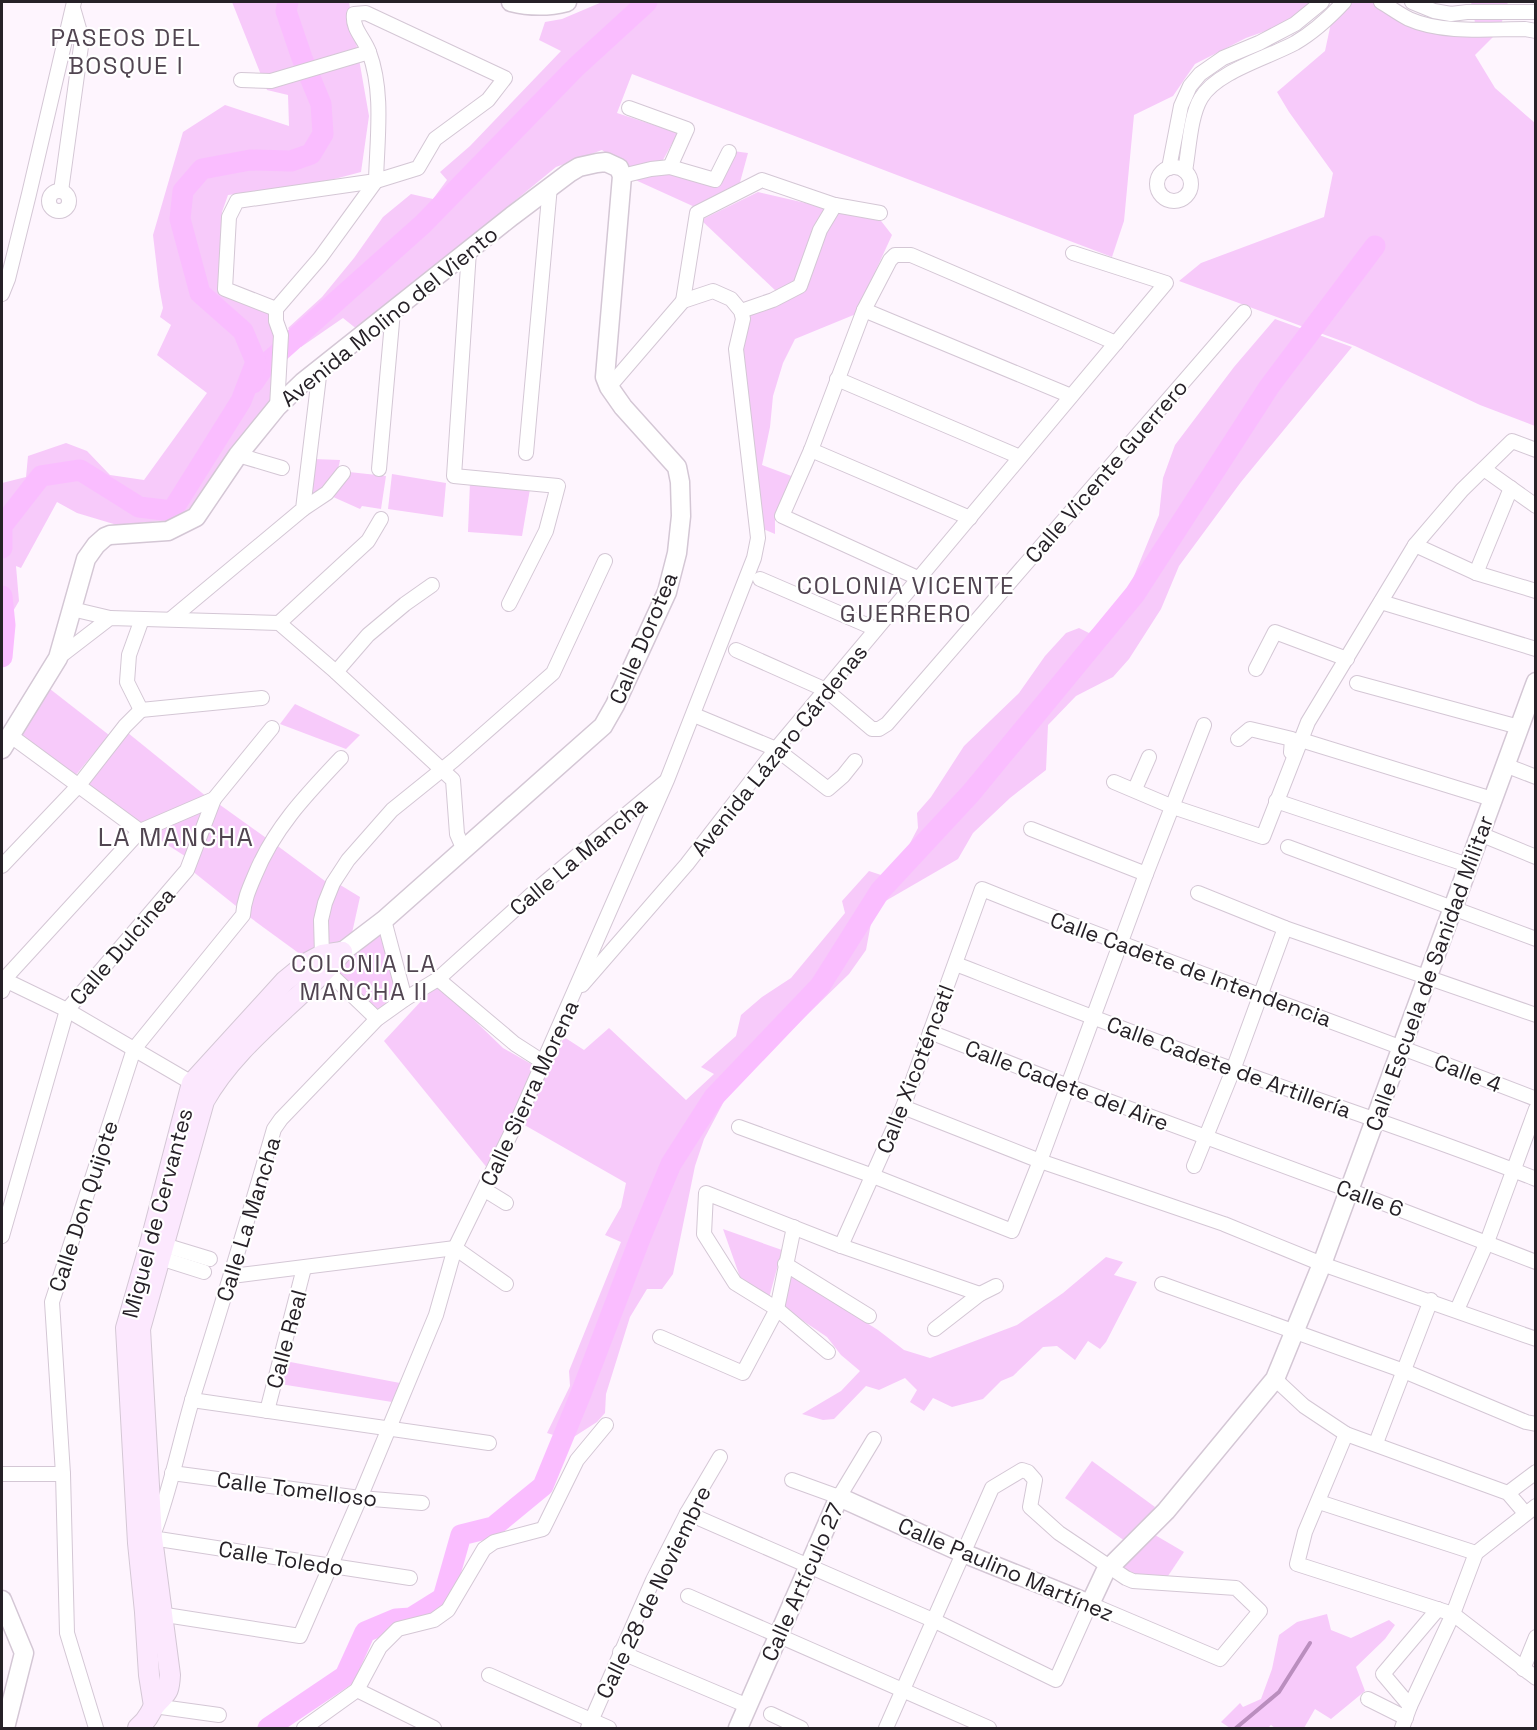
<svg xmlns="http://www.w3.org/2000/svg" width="1537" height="1730" viewBox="0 0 1537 1730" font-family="'Space Grotesk',sans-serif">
	<rect width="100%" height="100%" fill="#fef5fe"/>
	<!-- green -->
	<g fill="#f7cafa">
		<path d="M232 2H349L369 116 361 172 308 186 228 195 222 212 224 293 267 311 275 336 271 402 196 504 173 520 117 525 77 513 57 502 21 568 16 566 19 601 5 625 2 657V483L26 477 28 456 66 443 87 451 110 475 144 480 207 393 157 355 171 325 160 317 163 308 159 286 153 235 183 132 225 105 289 126 288 95 267 90Z"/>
		<path d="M602 2H1316L1288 23 1246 38 1195 64 1173 96 1134 115 1124 221 1112 257 632 74 617 113 678 133 663 160 626 168 602 150 556 167 358 330 343 318 301 347 288 328 322 297 354 258 383 217 411 194 433 199 447 180 440 172 470 146 561 51 539 40 545 22 562 19Z"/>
		<path d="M1353 2 1376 3 1420 29 1477 33 1471 2H1508L1499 31 1475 55 1495 88 1535 123V426L1480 405 1355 346 1179 281 1201 263 1324 217 1333 173 1289 112 1277 92 1325 51 1331 23Z"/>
		<path d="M733 151 748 153 739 186 697 208 631 178 670 171 717 183Z"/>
		<path d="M758 192 823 207 826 214 798 283 778 293 701 220Z"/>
		<path d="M837 209 878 217 892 235 856 314 795 339 783 363 773 396 770 427 762 465 794 477 775 517V534L761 528 739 346 746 313 802 290 826 226Z"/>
		<path d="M1275 319 1352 347 1241 482 1179 566 1161 609 1129 659 1113 677 1076 696 1048 725 1046 770 1010 798 973 833 958 859 882 903 871 923 866 950 849 974 730 1090 704 1139 695 1166 673 1274 662 1289H647L630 1317 606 1394 605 1413 597 1422 569 1440 547 1433 570 1386 569 1371 621 1242 605 1235 621 1207 626 1183 521 1123 564 1037 584 1050 609 1028 686 1100 714 1074 701 1067 736 1036 741 1015 762 997 791 978 845 913 842 901 869 871 884 876 899 864 918 828 917 813 931 797 964 746 1019 693 1045 656 1066 633 1079 628 1089 633 1125 598 1159 515 1163 478 1175 445 1234 367Z"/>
		<path d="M313 459 340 460C337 480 324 491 308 501Z"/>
		<path d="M349 472 386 476 381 509 362 506 360 509 331 496Z"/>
		<path d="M392 474 446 483 443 517 388 509Z"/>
		<path d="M470 482 530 489 522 536 468 532Z"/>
		<path d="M50 689 109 735 75 776 21 734Z"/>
		<path d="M295 704 360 735 346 749 280 724Z"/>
		<path d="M128 733 207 797 140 826 84 785Z"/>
		<path d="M216 802 269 840 256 857 236 906 191 870Z"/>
		<path d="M209 805 191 860 146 831Z"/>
		<path d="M275 844 329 884 316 954 304 957 248 916 262 868Z"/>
		<path d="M337 883 360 897 352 933 331 946C323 922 329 906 337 883Z"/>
		<path d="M383 933 402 997 380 1010 363 999 336 971 343 960Z"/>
		<path d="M437 984 503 1048 538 1068 488 1169 384 1041Z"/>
		<path d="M723 1229 782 1250 769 1298 740 1277Z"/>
		<path d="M1106 1257 1123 1262 1114 1275 1137 1282 1106 1342 1100 1349 1088 1341 1075 1360 1057 1346 1043 1347 1013 1376 1001 1381 983 1399 952 1407 933 1398 924 1411 910 1402 917 1390 905 1378 879 1390 866 1386 834 1419 823 1420 802 1414 841 1391 860 1371 841 1355 827 1337 781 1306 787 1273 878 1330 904 1350 930 1358 1017 1325 1063 1293Z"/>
		<path d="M280 1360 400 1383 392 1402 274 1383Z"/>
		<path d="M1092 1461 1155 1507 1129 1544 1065 1498Z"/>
		<path d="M1155 1535 1184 1552 1168 1576 1132 1574 1118 1569Z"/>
		<path d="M1327 1614 1331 1630 1351 1638 1389 1620 1395 1625 1385 1639 1356 1667 1365 1691 1331 1719 1315 1709 1304 1728H1275L1271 1725 1268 1728H1230L1221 1722 1240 1703 1243 1707 1261 1699 1272 1669 1279 1635 1297 1622Z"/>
	</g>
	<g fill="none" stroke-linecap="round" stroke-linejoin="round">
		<!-- stream -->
		<path stroke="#ba8ebe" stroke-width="4" d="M1236 1728 1279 1692 1310 1643"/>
		<!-- river -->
		<g stroke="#fabdff" stroke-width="21">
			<path d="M253 383 266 364 423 224 576 67 647 2"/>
			<path d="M2 548V526L41 476 80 470 139 507 172 511 241 401 256 362 243 331 200 293 180 219 183 191 202 169 250 160 291 161 311 154 323 134 321 104 302 58 286 11 288 2"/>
			<path d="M2 596 5 625 2 657"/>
			<path d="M268 1728 345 1676 365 1632 396 1619 411 1618 443 1598 461 1535 493 1527 543 1486 580 1396 641 1236 671 1164 714 1097 820 986 880 891 971 793 1135 594 1269 387 1375 246"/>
		</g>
		<defs>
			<g id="minor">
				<path d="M1381 2C1390 7 1399 14 1409 19 1442 34 1490 29 1525 29L1536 31"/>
				<path d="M1412 2 1434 11 1451 14 1467 12H1536"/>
				<path d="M241 80 271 81 369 52"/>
				<path d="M629 108 687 129 670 167"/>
				<circle cx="1174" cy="184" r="17"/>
				<path d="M1169 168 1181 106 1190 86 1200 74 1223 58 1259 43 1295 24 1322 2"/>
				<path d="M1185 171C1189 150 1190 116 1201 98 1216 72 1267 58 1295 43 1314 32 1329 18 1344 2"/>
				<path d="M622 176 651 169 670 167 715 180 729 152"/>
				<circle cx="59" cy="201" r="10"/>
				<path d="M61 191 82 39 73 8"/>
				<path d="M469 251 454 476 558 486 546 531 509 604"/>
				<path d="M2 294 8 279 29 194 74 2"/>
				<path d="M683 301 697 213 762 180 835 205 880 213"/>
				<path d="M276 309 225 289 229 217 237 201 376 181 418 168 435 139 488 100 505 78 366 13 354 14C352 29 364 38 369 52 384 92 377 139 376 181"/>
				<path d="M864 310 1071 396"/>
				<path d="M741 311 773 300 800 286 820 230 835 205"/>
				<path d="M837 379 1020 457"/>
				<path d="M277 407 281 335 276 321V309L320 258 376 181"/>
				<path d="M811 450 970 518"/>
				<path d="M526 453 550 186"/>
				<path d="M238 455 282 468"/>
				<path d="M379 469 393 311"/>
				<path d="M1484 469 1536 506"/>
				<path d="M303 509 327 493 343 473"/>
				<path d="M1415 545 1476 573 1536 591"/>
				<path d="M1476 573 1511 488"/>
				<path d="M760 579 876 629"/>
				<path d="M920 579 782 516 811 450 864 310 890 260 895 255H911L1116 343"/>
				<path d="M1381 602 1536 649"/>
				<path d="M72 609 110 618"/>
				<path d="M171 619 303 509 320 368"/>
				<path d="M279 623 368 541 381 519"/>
				<path d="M736 650 826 690 872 729H879L887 724 1244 312"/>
				<path d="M58 658 110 618 279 623 336 672 453 780 457 834 463 848"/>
				<path d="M1256 669 1275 632 1347 659"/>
				<path d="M336 672 368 635 405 604 432 585"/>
				<path d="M1357 683 1519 727"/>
				<path d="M141 710 262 698"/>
				<path d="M141 710 127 682 129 655 142 619"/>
				<path d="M694 715 776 749 828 789 843 776 855 761"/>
				<path d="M11 736 140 831"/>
				<path d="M1238 739 1250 729 1292 739 1291 752 1293 753"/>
				<path d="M1301 740 1492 799"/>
				<path d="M1505 765 1536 777"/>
				<path d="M1114 782 1173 807 1263 837 1308 722 1415 545 1462 490 1512 441 1536 450"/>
				<path d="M1135 789 1149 757"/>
				<path d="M1276 801 1468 865"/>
				<path d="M1031 829 1146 874"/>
				<path d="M1480 834 1536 857"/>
				<path d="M1288 847 1536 939"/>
				<path d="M2 866 79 785 125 726 141 710"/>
				<path d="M1198 893 1285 928 1536 1015"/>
				<path d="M384 920 405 999"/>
				<path d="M956 964C1048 1000 1139 1036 1232 1069 1333 1106 1436 1139 1536 1179"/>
				<path d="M438 979 515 1044 543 1062"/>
				<path d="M5 980 67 1010 192 1083"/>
				<path d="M582 985 687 864 776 749 1166 283 1073 253"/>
				<path d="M2 991 9 974 140 831 214 799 272 728"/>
				<path d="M377 1019 326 970 322 955 321 920 325 903 333 883 348 860 392 810 454 760 553 673 605 561"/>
				<path d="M930 1032 1068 1086 1349 1190 1536 1262"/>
				<path d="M903 1107 1040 1161 1224 1224 1322 1264 1536 1339"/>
				<path d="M739 1127 873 1176 1012 1231 1040 1161 1146 874 1204 725"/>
				<path d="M1194 1166 1233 1070 1285 928"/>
				<path d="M485 1190 506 1203"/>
				<path d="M2 1236 67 1010 187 870 214 799"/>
				<path d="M164 1245 210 1259"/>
				<path d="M841 1246 903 1107 982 889C1165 963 1352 1027 1536 1099"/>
				<path d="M160 1258 204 1272"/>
				<path d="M785 1264 869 1316"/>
				<path d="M232 1276 455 1248 506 1284"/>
				<path d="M1162 1284 1404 1371 1526 1422 1536 1424"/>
				<path d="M1457 1310 1487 1242 1536 1109"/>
				<path d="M935 1329 980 1294 996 1286"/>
				<path d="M660 1337 743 1373 777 1309 794 1227"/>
				<path d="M828 1352 777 1309 735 1283 704 1234 706 1193 841 1246 980 1294"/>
				<path d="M1275 1379 1304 1406 1346 1434 1508 1493 1525 1513"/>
				<path d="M192 1400 489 1443"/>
				<path d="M267 1411 304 1268"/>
				<path d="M1346 1434 1305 1532 1297 1564 1453 1614 1536 1678"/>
				<path d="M1376 1443 1431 1300"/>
				<path d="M172 1473 360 1498 422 1503"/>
				<path d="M2 1474H63"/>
				<path d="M792 1480 839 1497 874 1439"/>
				<path d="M1508 1493 1536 1472"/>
				<path d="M1319 1502 1476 1553"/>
				<path d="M687 1513 935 1621 1056 1680 1090 1604 1220 1659 1260 1611 1236 1588 1133 1581 1126 1578 1059 1533 1030 1507 1035 1480 1028 1472 1022 1470 992 1488 886 1728"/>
				<path d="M410 1578 152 1538C170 1493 179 1444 193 1397 221 1308 248 1219 274 1129L281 1119 377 1019 405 999 438 979 543 884 665 782"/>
				<path d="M688 1596 989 1728"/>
				<path d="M153 1613 300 1636 360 1498 436 1315 455 1248 520 1115 667 780 754 558 758 538 736 349 743 319 741 311 731 299 713 291 683 301 609 387"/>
				<path d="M620 1652 748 1706"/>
				<path d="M1523 1669 1536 1637"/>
				<path d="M489 1675 609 1728"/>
				<path d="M357 1690 434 1728"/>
				<path d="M1368 1699 1406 1718"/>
				<path d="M154 1706 219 1715"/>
				<path d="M1410 1706 1383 1674 1438 1609"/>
				<path d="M771 1714 801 1728"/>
				<path d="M96 1728 67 1633 63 1474 52 1302 134 1049 243 915C244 900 249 889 255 875 274 828 307 794 341 758"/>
				<path d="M304 1728 357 1690 380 1647 398 1629 434 1620 448 1610 484 1549 494 1542 543 1529 577 1460 606 1425"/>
				<path d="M588 1728 653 1580 687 1513 720 1457"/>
				<path d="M1402 1728 1410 1706 1453 1614 1476 1553 1536 1506"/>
			</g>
			<g id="tertiary">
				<path d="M511 2C531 7 548 7 567 2"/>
				<path d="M2 749 58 658 86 559 96 545 105 537 110 535 168 531 196 517 238 455 277 407 303 382 512 216 569 173 579 167 597 163 606 162 619 168 622 176 605 377 609 387 623 407 677 467 680 482 681 516 677 553 667 592 615 705 603 726 384 920 342 952"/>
				<path d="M2 1600 24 1653 5 1728"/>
				<path d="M738 1728 839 1497 963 1553 1090 1604 1105 1572 1166 1511 1275 1379 1322 1264 1536 682"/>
			</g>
			<g id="secondary">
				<path d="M154 1706 149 1675 145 1612 138 1543 126 1328 149 1248 192 1083 285 981 307 963 322 955 342 952"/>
				<path d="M138 1728C150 1718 148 1715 155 1705 166 1692 169 1695 170 1675L152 1538 140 1329 204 1101C237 1042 298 1003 342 952"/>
			</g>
		</defs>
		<!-- minor casing -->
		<use href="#minor" stroke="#d4c7d5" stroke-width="16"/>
		<!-- tertiary casing -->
		<use href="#tertiary" stroke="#d4c7d5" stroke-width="21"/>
		<!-- secondary casing -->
		<use href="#secondary" stroke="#d4c7d5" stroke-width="22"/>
		<!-- minor -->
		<use href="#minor" stroke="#fff" stroke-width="14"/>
		<!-- tertiary -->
		<use href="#tertiary" stroke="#fff" stroke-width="18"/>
		<!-- secondary -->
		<use href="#secondary" stroke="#fce8fe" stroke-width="20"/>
	</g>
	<g text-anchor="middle" stroke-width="4.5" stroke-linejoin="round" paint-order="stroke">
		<!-- street labels -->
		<g font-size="22" fill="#262127" stroke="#fff">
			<text transform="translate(389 316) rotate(-39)" y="8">Avenida Molino del Viento</text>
			<text transform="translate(1106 471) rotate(-49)" y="8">Calle Vicente Guerrero</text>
			<text transform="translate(643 638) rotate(-67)" y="8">Calle Dorotea</text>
			<text transform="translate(779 750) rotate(-51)" y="8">Avenida Lázaro Cárdenas</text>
			<text transform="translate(578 856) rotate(-40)" y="8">Calle La Mancha</text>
			<text transform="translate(122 946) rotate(-49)" y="8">Calle Dulcinea</text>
			<text transform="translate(1191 969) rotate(20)" y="8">Calle Cadete de Intendencia</text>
			<text transform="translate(1429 973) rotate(-70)" y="8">Calle Escuela de Sanidad Militar</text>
			<text transform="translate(1229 1067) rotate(20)" y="8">Calle Cadete de Artillería</text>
			<text transform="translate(915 1069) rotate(-69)" y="8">Calle Xicoténcatl</text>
			<text transform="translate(1468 1073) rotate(21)" y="8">Calle 4</text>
			<text transform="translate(1067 1085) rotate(21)" y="8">Calle Cadete del Aire</text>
			<text transform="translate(529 1093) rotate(-65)" y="8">Calle Sierra Morena</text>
			<text transform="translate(1370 1198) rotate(20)" y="8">Calle 6</text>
			<text transform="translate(83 1206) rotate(-72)" y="8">Calle Don Quijote</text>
			<text transform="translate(157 1213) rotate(-75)" y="8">Miguel de Cervantes</text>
			<text transform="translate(248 1219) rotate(-73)" y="8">Calle La Mancha</text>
			<text transform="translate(286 1339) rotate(-75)" y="8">Calle Real</text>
			<text transform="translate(297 1489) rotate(7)" y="8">Calle Tomelloso</text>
			<text transform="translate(281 1558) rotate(9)" y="8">Calle Toledo</text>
			<text transform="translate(1006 1569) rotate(23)" y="8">Calle Paulino Martínez</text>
			<text transform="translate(802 1582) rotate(-66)" y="8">Calle Artículo 27</text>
			<text transform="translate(653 1592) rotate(-64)" y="8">Calle 28 de Noviembre</text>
		</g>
		<!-- neighbourhood labels -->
		<g font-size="24" letter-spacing="1.5" fill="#514551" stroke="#fff">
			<text x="126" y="46">PASEOS DEL<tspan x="126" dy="28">BOSQUE I</tspan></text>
			<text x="906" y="594">COLONIA VICENTE<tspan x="906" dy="28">GUERRERO</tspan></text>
			<text x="364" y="972">COLONIA LA<tspan x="364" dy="28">MANCHA II</tspan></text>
		</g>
		<!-- quarter labels -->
		<g font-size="26" letter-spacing="1.5" fill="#514551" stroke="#fff">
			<text x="176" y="846">LA MANCHA</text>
		</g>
	</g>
	<!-- border -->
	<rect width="1537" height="1730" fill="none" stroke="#262127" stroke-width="6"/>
</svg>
